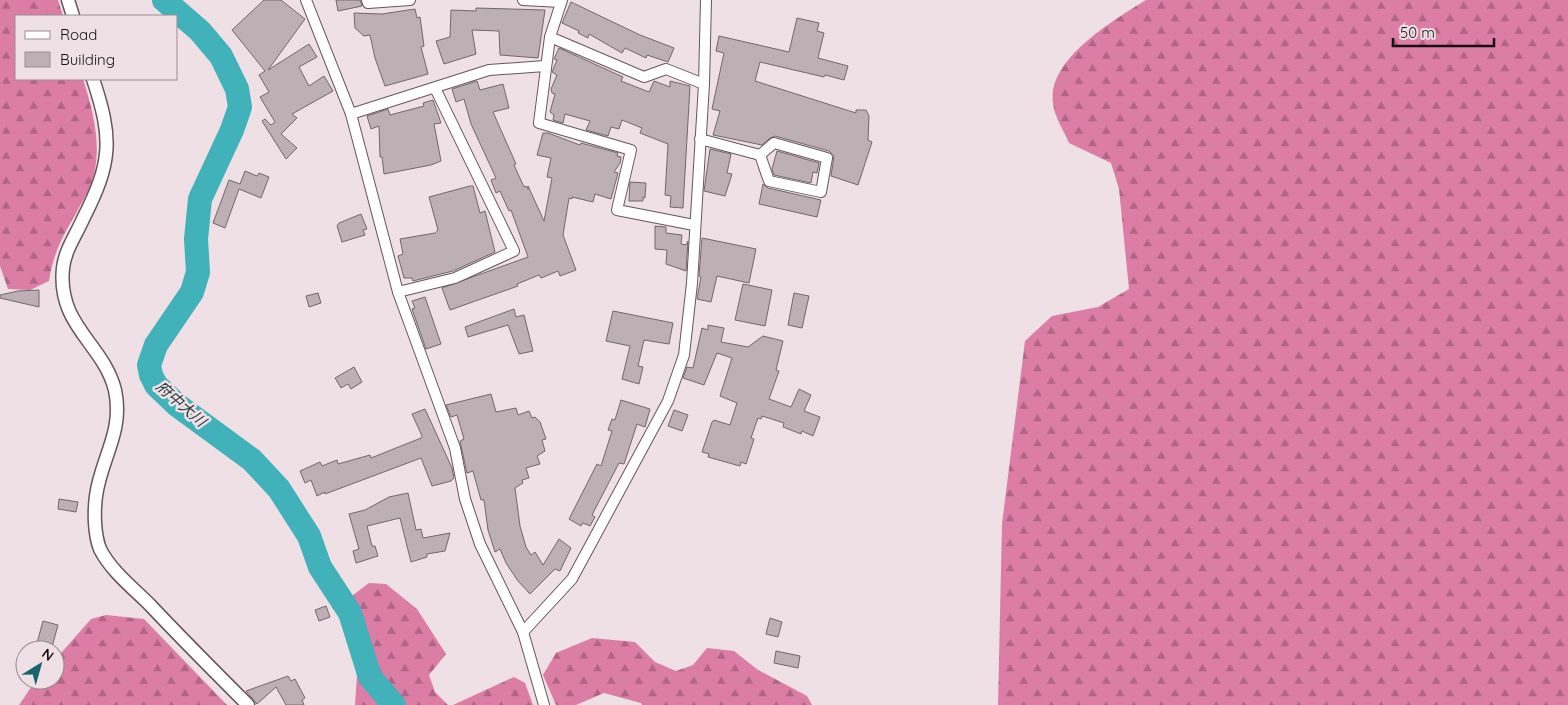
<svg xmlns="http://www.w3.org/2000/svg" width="1568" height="705" viewBox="0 0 1568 705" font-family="Quicksand,'Noto Sans JP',sans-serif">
	<defs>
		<pattern id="forest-firs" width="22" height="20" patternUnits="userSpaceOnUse" patternTransform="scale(1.25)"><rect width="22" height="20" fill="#db7da4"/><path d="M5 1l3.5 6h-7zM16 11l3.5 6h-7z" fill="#b06584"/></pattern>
	</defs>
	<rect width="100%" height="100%" fill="#eee0e5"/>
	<!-- forest -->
	<g fill="url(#forest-firs)">
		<path d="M0 0H58L63 16H16V79H83C94 114 105 155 88 191 71 225 55 242 49 281L30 290 8 289 0 266Z"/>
		<path d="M1146 0H1568V705H998L1002 524 1025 341 1052 316 1098 307 1129 289 1119 189 1111 163 1069 143C1064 131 1054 116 1053 103 1047 59 1114 20 1146 0Z"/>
		<path d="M369 583 386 584 417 609 446 654 429 675 435 692 448 705H355L357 676 350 638 348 599Z"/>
		<path d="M106 615 144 619 227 705H19L36 680H55V660L91 619Z"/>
		<path d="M592 638 635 642 655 662 676 671 693 665 707 648 734 651 758 670 807 696 812 705H642L641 703 604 693 576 705H556L543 675 556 653Z"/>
		<path d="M514 677 525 683 533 705H453Z"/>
	</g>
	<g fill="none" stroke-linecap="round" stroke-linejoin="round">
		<!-- river -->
		<path stroke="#42b2ba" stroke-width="24" d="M164 0 200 31 221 56 237 89 240 107 232 130 200 199 196 239 198 272 192 292 156 345 149 365 151 375 156 385 177 405 252 460 279 489 309 536 320 567 350 613 370 677 394 705"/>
	</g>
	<!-- building -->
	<g fill="#bdb0b4" stroke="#74676c">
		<path d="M264 0H281L305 19 268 70 309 44 317 57 299 67 309 86 324 76 333 91 292 114 297 118 281 134 297 148 286 159 262 121 265 119 271 125 275 122 260 97 269 92 259 75 265 71 232 30Z"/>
		<path d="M336 0H360L362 6 338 11Z"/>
		<path d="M571 2 640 35 674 48 668 62 647 55 646 58 625 48 622 53 589 34 588 38 578 33 579 31 562 23Z"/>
		<path d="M476 8 545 10 538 58 500 55 499 31 472 30 476 54 444 64 436 41 450 37 451 10 476 11Z"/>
		<path d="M415 9 417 18 420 17 424 46 421 47 428 74 385 86 375 58 370 35 364 36 355 28 354 13 382 14Z"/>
		<path d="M797 18 819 23 817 31 824 33 818 58 848 66 844 80 825 75 824 77 760 62 755 81 856 113V110H866L869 116 868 140 872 142 858 185 831 176 834 156 829 151 775 136 770 138 762 145 713 135 720 111 712 109 724 53 716 51 719 36 789 52Z"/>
		<path d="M559 48 623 77 621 81 649 92 654 81 670 87V81L690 86 683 208 670 207 671 196 665 195 668 144 640 133 642 128 622 120 619 129 611 127 608 136 586 130 590 121 565 114 563 123 553 120 554 115 550 112 555 94 552 93 551 89 557 75 552 72 557 60 554 59Z"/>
		<path d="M477 81 480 90 503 84 509 108 493 112 516 164 514 165 524 187 526 186 528 189V186L544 221 552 178 547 177 551 158 537 155 543 133H548L580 145 581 143 618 153 617 156 621 157 620 163 614 172 618 173 611 199 595 194 593 202 572 197V199L569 198 563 235 576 270 560 276 558 271 541 278 539 275 517 284 518 286 450 310 442 288 528 257 511 210 509 211 500 191 496 193 491 180 496 178 471 124 464 99 456 102 452 89Z"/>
		<path d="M433 100 441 123 434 124 441 161 431 165 384 174 382 157H380L379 126 371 129 367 116 388 109 390 115 424 106 423 103Z"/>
		<path d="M710 149 731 154 727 173 732 174 725 196 704 191Z"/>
		<path d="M777 151 819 163 817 173 813 172 811 183 774 175 772 169Z"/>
		<path d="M245 171 257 176 259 173 269 177 261 198 239 189 225 228 213 223 229 180 240 184Z"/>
		<path d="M630 182 646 183 645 198 643 197V201H629Z"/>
		<path d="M763 184 768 188 821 200 817 217 759 204Z"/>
		<path d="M470 186H473L480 213 485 211 495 252 453 271 413 281 412 278H404L398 256 403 254 400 239 435 233 438 230 429 197Z"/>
		<path d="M361 214 367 229 363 230 365 235 342 242 337 226 339 223Z"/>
		<path d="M655 226 666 227V233L682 235 681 244 686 245 688 241 686 271 666 264 667 250 655 249Z"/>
		<path d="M702 238 756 249 749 283 717 276 711 302 697 299 701 277 699 276Z"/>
		<path d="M743 284 772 290 765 326 735 320Z"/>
		<path d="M39 290V307L0 298V295L18 291Z"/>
		<path d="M318 293 321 303 309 307 306 296Z"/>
		<path d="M794 293 809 296 802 328 788 325Z"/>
		<path d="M425 297 441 344 426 349 412 309 415 308 412 301Z"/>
		<path d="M514 309 516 317 524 315 533 351 519 354 508 325 468 337 465 327Z"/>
		<path d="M613 311 673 323 669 344 644 340 638 366 643 367 639 384 622 379 630 346 606 341Z"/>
		<path d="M708 325 724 328 721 342 748 347 763 336 783 341 776 370 779 371 769 399 791 407 799 389 811 395 804 411 820 417 813 436 802 431 801 434 783 427 784 423 762 416 761 419 758 418 751 438 754 439 746 464 741 462 740 466 722 461 708 457 709 454 702 452 712 422 714 420 730 425 737 403 720 396 732 358 717 353 704 385 683 378 687 367 693 368 702 328 708 330Z"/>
		<path d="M354 367 362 382 351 389 348 384 341 388 335 378Z"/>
		<path d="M491 394 496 412 516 408 518 415 529 411 532 418 535 417 540 422 546 439 542 440 545 451 537 456 540 464 526 468 529 478 522 480 523 483 515 488 520 526 526 547 531 555 535 552 543 565 559 539 571 548 560 571 555 569 530 594 518 581 506 563 500 549 495 552 488 530 484 500H481L473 471 467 473 466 469 460 441 464 439 457 415 451 417 446 405Z"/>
		<path d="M621 400 650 409 645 427 637 424 624 464 619 463 592 515 595 517 590 526 583 523 581 526 569 519 597 464 601 466 612 431 608 430 612 419 615 420Z"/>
		<path d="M425 409 452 468 454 478 451 481 432 486 421 458 325 494V492L317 496 311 480 305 483 300 471 320 462 322 466 337 460 338 464 370 455 371 458 421 438 422 436 412 414Z"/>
		<path d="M674 410 688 415 682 431 668 426Z"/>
		<path d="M408 493 416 530 421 529 423 538 450 533 445 551 427 554V557L411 562 400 518 367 526 372 546H375L378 556 356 563 353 551 359 549 349 514 365 510 389 497Z"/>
		<path d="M59 499 78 502 76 512 58 509Z"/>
		<path d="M326 606 330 617 319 621 315 610Z"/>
		<path d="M770 618 782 622 778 637 766 634Z"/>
		<path d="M43 621 58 625 52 647 37 643Z"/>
		<path d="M776 651 800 656 798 668 774 663Z"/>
		<path d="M288 676 291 681 295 679 305 698 302 700 304 705H286L276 687 257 704 246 691Z"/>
	</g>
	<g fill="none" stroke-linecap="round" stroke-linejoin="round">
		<defs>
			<g id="minor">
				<path d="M306 0 351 114 398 292 455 448 465 499 480 544 523 632 544 705"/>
				<path d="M367 0 368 3 410 0"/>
				<path d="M523 0 561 2"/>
				<path d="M562 0 550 37 539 123 631 150 617 210 694 225"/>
				<path d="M550 37 644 77 666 69 704 84"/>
				<path d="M351 114 489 70 545 66"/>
				<path d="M700 139 760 155 774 143 827 158 821 192 769 181 760 155"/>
				<path d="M398 292 455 278 514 251 435 88"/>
				<path d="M523 632 572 579 668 401 684 355 692 283 704 84 706 0"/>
			</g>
			<g id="tertiary">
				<path d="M68 0 73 16"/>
				<path d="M93 79C113 139 112 162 83 219 76 235 65 250 63 268 57 326 103 343 115 390 124 432 101 458 96 496 94 511 94 534 100 549 111 571 133 588 150 605 182 639 215 672 248 705"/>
			</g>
		</defs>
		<!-- minor casing -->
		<use href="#minor" stroke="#63575b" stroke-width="12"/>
		<!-- tertiary casing -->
		<use href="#tertiary" stroke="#63575b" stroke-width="15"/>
		<!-- minor -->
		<use href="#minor" stroke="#fff" stroke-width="10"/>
		<!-- tertiary -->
		<use href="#tertiary" stroke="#fff" stroke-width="12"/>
	</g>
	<g text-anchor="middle" stroke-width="5" stroke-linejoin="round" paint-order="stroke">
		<!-- water labels -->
		<g font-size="15" font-style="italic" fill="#243c3e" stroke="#eee0e5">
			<text transform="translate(181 404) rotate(41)" y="5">府中大川</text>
		</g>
	</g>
	<!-- legend -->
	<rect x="15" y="15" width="162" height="65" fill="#eee0e5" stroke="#978d90"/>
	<rect x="25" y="31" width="25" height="8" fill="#ffffff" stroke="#978d90"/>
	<text x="60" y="40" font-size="15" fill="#141011">Road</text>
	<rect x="25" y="52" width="25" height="15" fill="#bdb0b4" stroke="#978d90"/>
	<text x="60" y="65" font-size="15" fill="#141011">Building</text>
	<!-- north arrow -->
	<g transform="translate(40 665) rotate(37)"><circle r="24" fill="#eee0e5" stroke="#978d90"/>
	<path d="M0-4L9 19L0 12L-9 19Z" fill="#17656b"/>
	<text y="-8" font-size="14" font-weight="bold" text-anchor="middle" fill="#141011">N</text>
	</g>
	<!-- scale -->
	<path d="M1393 38v8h101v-8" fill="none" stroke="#141011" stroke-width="2.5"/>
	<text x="1400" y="38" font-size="15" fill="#141011" stroke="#eee0e5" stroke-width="4" paint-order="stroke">50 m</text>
</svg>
